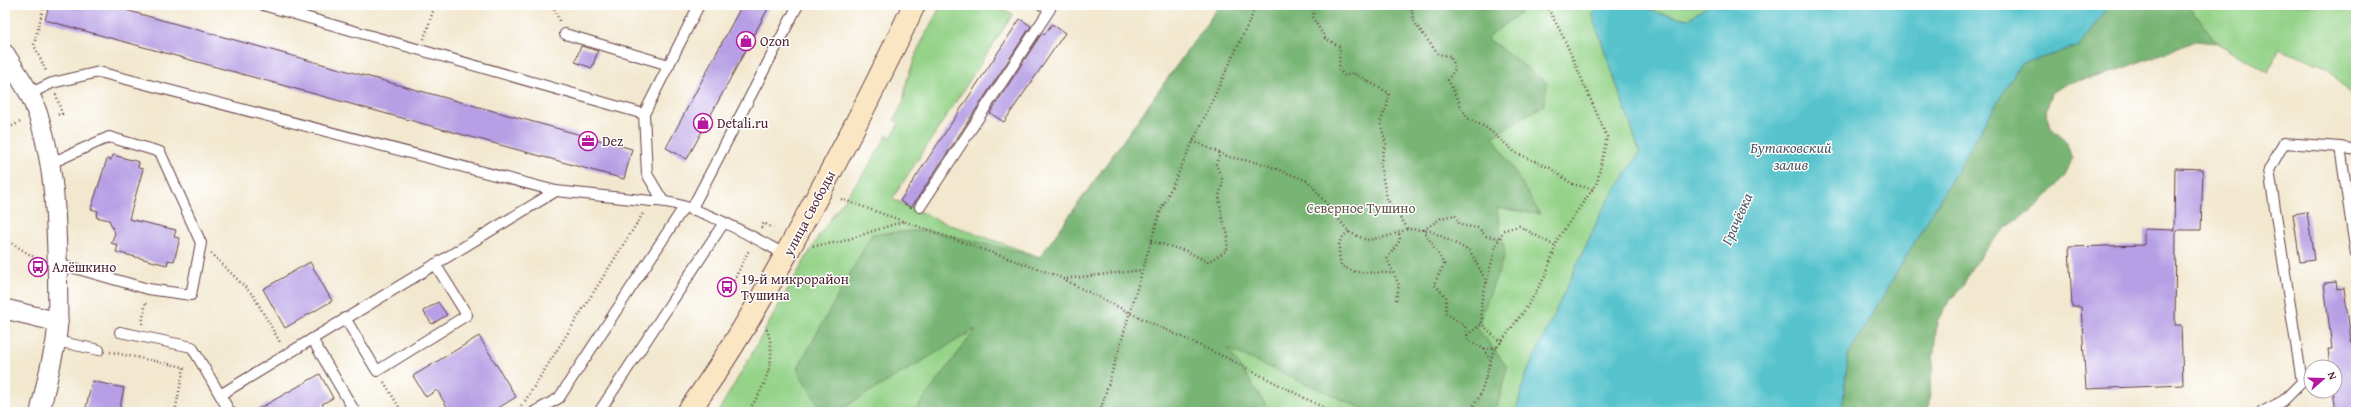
<svg xmlns="http://www.w3.org/2000/svg" width="2361" height="417" viewBox="0 0 2361 417" font-family="'Gentium Book Plus',serif">
	<rect width="100%" height="100%" fill="#fff"/>
	<filter id="ink" filterUnits="userSpaceOnUse"><feTurbulence type="fractalNoise" baseFrequency=".025" numOctaves="2"/><feDisplacementMap in="SourceGraphic" scale="8" xChannelSelector="R" yChannelSelector="G"/><feConvolveMatrix kernelMatrix="1 2 1 2 8 2 1 2 1" color-interpolation-filters="sRGB"/></filter>
	<filter id="wash" filterUnits="userSpaceOnUse"><feTurbulence type="fractalNoise" baseFrequency=".012" numOctaves="4" result="noise"/><feDisplacementMap in="SourceGraphic" scale="16" xChannelSelector="R" yChannelSelector="G"/><feGaussianBlur stdDeviation="0.9" result="paint"/><feColorMatrix in="noise" values="0 0 0 0 0 0 0 0 0 0 0 0 0 0 0 0 0 1.4 0 .05"/><feComposite in="paint" operator="in"/></filter>
	<g filter="url(#wash)">
		<rect width="100%" height="100%" fill="#f2e8cf"/>
		<!-- green -->
		<g fill="#95d389" stroke="#70795a">
			<path d="M941 5H993L1013 14 892 199 940 221 1040 257 1220 5H1594L1593 17 1640 152 1602 211 1525 377 1516 412H718C752 356 782 297 816 241 838 204 868 173 887 135L892 137 899 122 894 120 903 103 907 80 918 49Z"/>
			<path d="M1643 5H1709L1688 19 1653 12Z"/>
			<path d="M2189 5H2356V100L2326 67 2278 49 2269 73 2217 43Z"/>
		</g>
		<!-- forest -->
		<g fill="#78b575" stroke="#616a50">
			<path d="M1220 5H1518L1521 12 1487 38 1547 83 1544 105 1493 136 1540 214 1497 208 1505 254 1477 327 1507 367 1496 412H1370L1228 349 1271 412H914L976 329 836 412H822L797 369 872 234 927 230 1040 257Z"/>
			<path d="M2109 5H2189L2217 43 2196 41 2104 75 2067 83 2052 93 2046 111 2051 128 2066 141 2072 159 2065 176 2039 205 2007 227 1993 240 1971 269 1963 286 1950 300 1937 321 1928 412H1842L1848 355 2020 64 2078 47Z"/>
		</g>
		<!-- water -->
		<path fill="#56c3cc" stroke="#50717c" d="M1594 5H1643L1653 12 1688 19 1709 5H2109L2078 47 2020 64 1848 355 1842 412H1516L1525 377 1602 211 1640 152 1593 17Z"/>
		<g id="blocks">
			<!-- building -->
			<g fill="#b69fe4">
				<path d="M49 5H107L632 149 624 179 45 20Z"/>
				<path d="M742 5H770L687 159 666 148Z"/>
				<path d="M1020 19 1031 26 911 208 900 201Z"/>
				<path d="M1052 24 1065 33 1004 122 990 113 1042 33 1044 35Z"/>
				<path d="M581 46 598 51 592 68 575 62Z"/>
				<path d="M113 155 139 162 138 168 143 169 129 219 176 230 174 237 180 238 174 261 168 260 167 265 116 252 118 245 111 243 115 233 109 220 96 217 98 211 91 209 107 159 111 160Z"/>
				<path d="M2175 168 2203 169 2201 230H2176L2175 325H2181L2183 385 2086 389 2081 307H2072L2069 247 2144 245V229L2174 230Z"/>
				<path d="M2307 212 2314 260 2300 262 2293 214Z"/>
				<path d="M310 262 332 301 285 328 263 289Z"/>
				<path d="M2336 282 2337 289 2344 288 2352 346H2356V412H2336L2333 391H2335V367H2330L2328 349H2332L2324 283Z"/>
				<path d="M438 302 447 315 432 324 423 311Z"/>
				<path d="M479 336 516 397 492 412H450L437 390 426 397 413 376Z"/>
				<path d="M320 374 333 398 322 404 327 412H253Z"/>
				<path d="M92 381 124 388 119 412H85Z"/>
			</g>
		</g>
	</g>
	<g filter="url(#ink)">
		<use href="#blocks" fill-opacity="0" stroke="#633d44" stroke-width="1"/>
		<g fill="none" stroke-linecap="round" stroke-linejoin="round">
			<defs>
				<g id="service">
					<path d="M263 5 644 114"/>
					<path d="M565 34 669 65"/>
					<path d="M29 94 52 83 99 72 556 191 651 201C688 199 753 237 786 255"/>
					<path d="M2356 150 2340 147 2356 254"/>
					<path d="M49 164 109 137 160 152 201 243 191 295 148 289 57 263"/>
					<path d="M663 201 647 174 644 114 699 5"/>
					<path d="M920 207 1050 9 1042 5"/>
					<path d="M691 210 798 5"/>
					<path d="M345 318 377 371 467 315 435 264"/>
					<path d="M120 332 192 347 230 412"/>
					<path d="M312 339 355 412"/>
					<path d="M56 341 99 350"/>
					<path d="M220 395 556 191"/>
					<path d="M534 412 559 398 684 207"/>
					<path d="M599 412 723 224"/>
					<path d="M2262 412 2283 401 2302 382 2269 170 2284 143 2340 147"/>
				</g>
				<g id="minor">
					<path d="M5 54C13 67 22 80 29 93 60 156 57 252 58 322L56 341 40 412"/>
					<path d="M5 309 58 322"/>
				</g>
				<path id="secondary" d="M688 412C732 352 769 287 804 221 843 150 880 78 914 5"/>
			</defs>
			<!-- service casing -->
			<use href="#service" stroke="#633d44" stroke-width="12"/>
			<!-- minor casing -->
			<use href="#minor" stroke="#633d44" stroke-width="21"/>
			<!-- secondary casing -->
			<use href="#secondary" stroke="#633d44" stroke-width="24"/>
			<!-- path -->
			<g stroke="#633d44" stroke-width="2.5" stroke-dasharray="1 3" stroke-linecap="butt">
				<path d="M44 5 34 45 46 71"/>
				<path d="M553 5 560 23"/>
				<path d="M1314 5 1313 18 1325 38 1340 47 1339 70 1345 76 1353 73 1389 93 1387 106 1380 122 1386 144 1380 164 1387 199 1408 229"/>
				<path d="M1411 5 1414 22 1438 54 1450 56 1455 69 1448 80 1467 118 1487 128 1516 153 1550 168 1572 184 1593 189"/>
				<path d="M424 39 435 5"/>
				<path d="M56 94 62 114 56 115"/>
				<path d="M5 130 22 121"/>
				<path d="M702 132V131"/>
				<path d="M1193 141 1229 157 1264 164 1308 181 1349 232 1366 240 1386 237 1408 229 1431 231 1470 251 1487 283"/>
				<path d="M841 199 1055 275 1130 313 1229 359 1332 412"/>
				<path d="M761 228 764 223 773 228"/>
				<path d="M1349 232C1335 240 1339 251 1341 266L1355 272 1393 273"/>
				<path d="M5 239 40 261"/>
				<path d="M1151 241 1186 251 1208 262 1227 250 1228 235 1222 218 1219 196 1223 182 1216 164 1220 153"/>
				<path d="M813 246 840 242 904 221"/>
				<path d="M211 253 253 295 281 344"/>
				<path d="M1063 279 1142 270"/>
				<path d="M730 288 749 250"/>
				<path d="M1396 300 1399 285 1387 259 1400 240 1399 233"/>
				<path d="M142 324 146 301"/>
				<path d="M1467 335 1482 324"/>
				<path d="M1501 343 1482 324 1481 303 1496 245 1504 230 1519 226 1555 246"/>
				<path d="M1497 347 1484 349 1468 340 1465 326 1446 313V297L1434 284 1444 264 1424 230 1441 218 1455 215 1460 225 1478 228 1486 236 1499 238"/>
				<path d="M1484 349 1490 360"/>
				<path d="M110 352 184 367 175 412"/>
				<path d="M384 382 402 412"/>
				<path d="M525 401 644 212"/>
				<path d="M516 412 522 405"/>
				<path d="M747 412C765 389 779 356 766 328"/>
				<path d="M1100 412 1160 212 1257 5"/>
				<path d="M1469 412 1480 396 1493 353 1527 307 1546 275 1558 238 1597 183 1607 137 1563 36 1546 5"/>
			</g>
			<!-- service -->
			<use href="#service" stroke="#fff" stroke-width="10"/>
			<!-- minor -->
			<use href="#minor" stroke="#fff" stroke-width="19"/>
			<!-- secondary -->
			<use href="#secondary" stroke="#fbe6c4" stroke-width="22"/>
		</g>
	</g>
	<!-- icons -->
	<defs>
		<symbol id="shop-ring" viewBox="-11 -11 22 22"><circle r="9.5" fill="#fff" stroke="#b5179e" stroke-width="1.5"/><path d="M-5-2.5h2.3a2.7 3.5 0 0 1 5.4 0H5L5.5 6h-11ZM-1.5-2.5h3a1.5 2.3 0 0 0-3 0Z" fill="#b5179e"/></symbol>
		<symbol id="office-ring" viewBox="-11 -11 22 22"><circle r="9.5" fill="#fff" stroke="#b5179e" stroke-width="1.5"/><path d="M-6-3h4V-5.5h4V-3h4V5H-6ZM-1-4.5V-3h2v-1.5ZM-6 0V1H6V0Z" fill="#b5179e"/></symbol>
		<symbol id="bus-ring" viewBox="-11 -11 22 22"><circle r="9.5" fill="#fff" stroke="#b5179e" stroke-width="1.5"/><path d="M-5-6H5V4H4V6H2V4H-2V6H-4V4H-5ZM-3.5-4V0h7V-4ZM-3.5 1.2v1.5H-2V1.2ZM2 1.2v1.5H3.5V1.2Z" fill="#b5179e"/></symbol>
	</defs>
	<g fill-rule="evenodd">
		<use href="#shop-ring" x="735" y="30" width="22" height="22"/>
		<use href="#shop-ring" x="692" y="112" width="22" height="22"/>
		<use href="#office-ring" x="577" y="130" width="22" height="22"/>
		<use href="#bus-ring" x="27" y="256" width="22" height="22"/>
		<use href="#bus-ring" x="716" y="276" width="22" height="22"/>
	</g>
	<g text-anchor="middle" stroke-width="3" stroke-linejoin="round" paint-order="stroke">
		<!-- poi labels -->
		<g font-size="14" fill="#4a1f2b" stroke="#fff" text-anchor="start">
			<text x="760" y="46">Ozon</text>
			<text x="717" y="128">Detali.ru</text>
			<text x="602" y="146">Dez</text>
			<text x="52" y="272">Алёшкино</text>
			<text x="741" y="284">19-й микрорайон<tspan x="741" dy="16">Тушина</tspan></text>
		</g>
		<!-- park labels -->
		<g font-size="14" fill="#605547" stroke="#fff">
			<text x="1361" y="213">Северное Тушино</text>
		</g>
		<!-- street labels -->
		<g font-size="14" fill="#4a1f2b" stroke="#fff">
			<text transform="translate(809 213) rotate(-62)" y="5">улица Свободы</text>
		</g>
		<!-- water labels -->
		<g font-size="15" font-style="italic" fill="#4e5863" stroke="#fff">
			<text x="1791" y="153">Бутаковский<tspan x="1791" dy="17">залив</tspan></text>
			<text transform="translate(1737 219) rotate(-66)" y="5">Грачёвка</text>
		</g>
	</g>
	<!-- margin -->
	<rect width="2361" height="417" fill="none" stroke="#fff" stroke-width="20"/>
	<!-- north arrow -->
	<g transform="translate(2323 379) rotate(70)"><circle r="19" fill="#ffffff" stroke="#b7a5aa"/>
	<path d="M0-3L7 15L0 10L-7 15Z" fill="#b5179e"/>
	<text y="-6" font-size="11" font-weight="bold" text-anchor="middle" fill="#4a1f2b">N</text>
	</g>
</svg>
